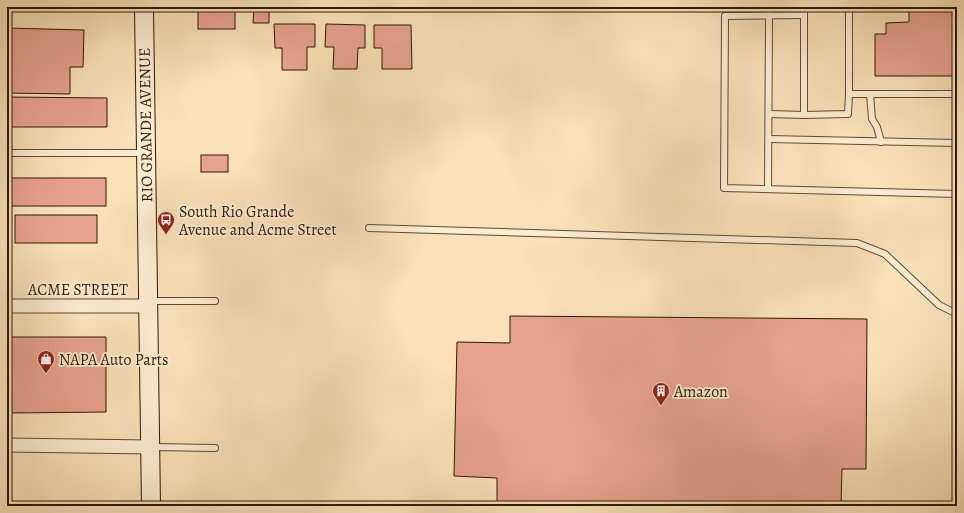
<svg xmlns="http://www.w3.org/2000/svg" width="964" height="513" viewBox="0 0 964 513" font-family="Alegreya,serif">
	<rect width="100%" height="100%" fill="#fae1b9"/>
	<filter id="stains"><feTurbulence type="fractalNoise" baseFrequency=".005" numOctaves="4"/><feColorMatrix values="0 0 0 0 .2 0 0 0 0 .09 0 0 0 0 .02 0 0 0 .5 -.17"/></filter>
	<radialGradient id="worn" r=".72"><stop offset=".6" stop-color="#630" stop-opacity="0"/><stop offset="1" stop-color="#630" stop-opacity=".3"/></radialGradient>
	<!-- building -->
	<g fill="#e7a190" stroke="#2e1806">
		<path d="M254 7H269V23H253Z"/>
		<rect x="198" y="9" width="37" height="20"/>
		<path d="M909 11H957V76H875V34H886V23L909 22Z"/>
		<path d="M274 24H315V47H307V70H282V48H275Z"/>
		<path d="M326 24 365 25V48H358L357 69H333L334 47H325Z"/>
		<path d="M374 25H411L412 69H382V48H374Z"/>
		<path d="M7 28 84 30 83 67H70V94L7 93Z"/>
		<path d="M7 97 107 98V127H7Z"/>
		<rect x="201" y="155" width="27" height="17"/>
		<rect x="7" y="178" width="99" height="28"/>
		<rect x="15" y="215" width="82" height="28"/>
		<path d="M510 316 867 319 866 469H842L841 506H497V478L454 476 457 342 510 343Z"/>
		<path d="M7 337H106V412L7 413Z"/>
	</g>
	<g fill="none" stroke-linecap="round" stroke-linejoin="round">
		<defs>
			<g id="lane">
				<path d="M804 7V15L725 16 724 188 957 194"/>
				<path d="M849 7V94H957"/>
				<path d="M804 15V115L848 114 849 94"/>
				<path d="M870 94 872 119 877 127 881 142"/>
				<path d="M769 114 804 115"/>
				<path d="M769 139 957 143"/>
				<path d="M7 153H145"/>
				<path d="M768 189 769 15"/>
				<path d="M369 228 857 243 885 254 939 305 957 314"/>
				<path d="M150 301H215"/>
				<path d="M152 447 215 448"/>
			</g>
			<g id="street">
				<path d="M7 306H148"/>
				<path d="M7 445 151 447"/>
			</g>
			<path id="secondary" d="M144 7 151 506"/>
		</defs>
		<!-- lane casing -->
		<use href="#lane" stroke="#614a33" stroke-width="8"/>
		<!-- street casing -->
		<use href="#street" stroke="#614a33" stroke-width="15"/>
		<!-- secondary casing -->
		<use href="#secondary" stroke="#2e1806" stroke-width="20"/>
		<!-- lane -->
		<use href="#lane" stroke="#fcecd2" stroke-width="6"/>
		<!-- street -->
		<use href="#street" stroke="#fcecd2" stroke-width="13"/>
		<!-- secondary -->
		<use href="#secondary" stroke="#fcecd2" stroke-width="18"/>
	</g>
	<!-- icons -->
	<defs>
		<symbol id="bus-pin" viewBox="-11 -11 22 30"><path d="M0 17L-7.5 6A9.5 9.5 0 1 1 7.5 6Z" fill="#8f2418" stroke="#fcecd2"/><path d="M-5-6H5V4H4V6H2V4H-2V6H-4V4H-5ZM-3.5-4V0h7V-4ZM-3.5 1.2v1.5H-2V1.2ZM2 1.2v1.5H3.5V1.2Z" fill="#fff"/></symbol>
		<symbol id="shop-pin" viewBox="-11 -11 22 30"><path d="M0 17L-7.5 6A9.5 9.5 0 1 1 7.5 6Z" fill="#8f2418" stroke="#fcecd2"/><path d="M-5-2.5h2.3a2.7 3.5 0 0 1 5.4 0H5L5.5 6h-11ZM-1.5-2.5h3a1.5 2.3 0 0 0-3 0Z" fill="#fff"/></symbol>
		<symbol id="building-pin" viewBox="-11 -11 22 30"><path d="M0 17L-7.5 6A9.5 9.5 0 1 1 7.5 6Z" fill="#8f2418" stroke="#fcecd2"/><path d="M-4-6H4V6H1V3H-1V6H-4ZM-2.5-4.3h1.7v1.8h-1.7ZM.8-4.3h1.7v1.8H.8ZM-2.5-1h1.7V.8h-1.7ZM.8-1h1.7V.8H.8Z" fill="#fff"/></symbol>
	</defs>
	<g fill-rule="evenodd">
		<use href="#bus-pin" x="156" y="210" width="20" height="27"/>
		<use href="#shop-pin" x="36" y="349" width="20" height="27"/>
		<use href="#building-pin" x="651" y="381" width="20" height="27"/>
	</g>
	<g text-anchor="middle" stroke-width="3.5" stroke-linejoin="round" paint-order="stroke">
		<!-- street labels -->
		<g font-size="16" fill="#2e1806" stroke="#fcecd2">
			<text transform="translate(145 125) rotate(-91)" y="6">RIO GRANDE AVENUE</text>
			<text x="78" y="295">ACME STREET</text>
		</g>
		<!-- poi labels -->
		<g font-size="16" fill="#2e1806" stroke="#fcecd2" text-anchor="start">
			<text x="179" y="217">South Rio Grande<tspan x="179" dy="18">Avenue and Acme Street</tspan></text>
			<text x="59" y="365">NAPA Auto Parts</text>
			<text x="674" y="397">Amazon</text>
		</g>
	</g>
	<!-- margin -->
	<rect width="964" height="513" fill="none" stroke="#fae1b9" stroke-width="24"/>
	<rect x="8" y="8" width="948" height="497" fill="none" stroke="#2e1806" stroke-width="2"/>
	<rect x="12" y="12" width="940" height="489" fill="none" stroke="#2e1806"/>
	<rect width="100%" height="100%" filter="url(#stains)"/>
	<rect width="100%" height="100%" fill="url(#worn)"/>
</svg>
